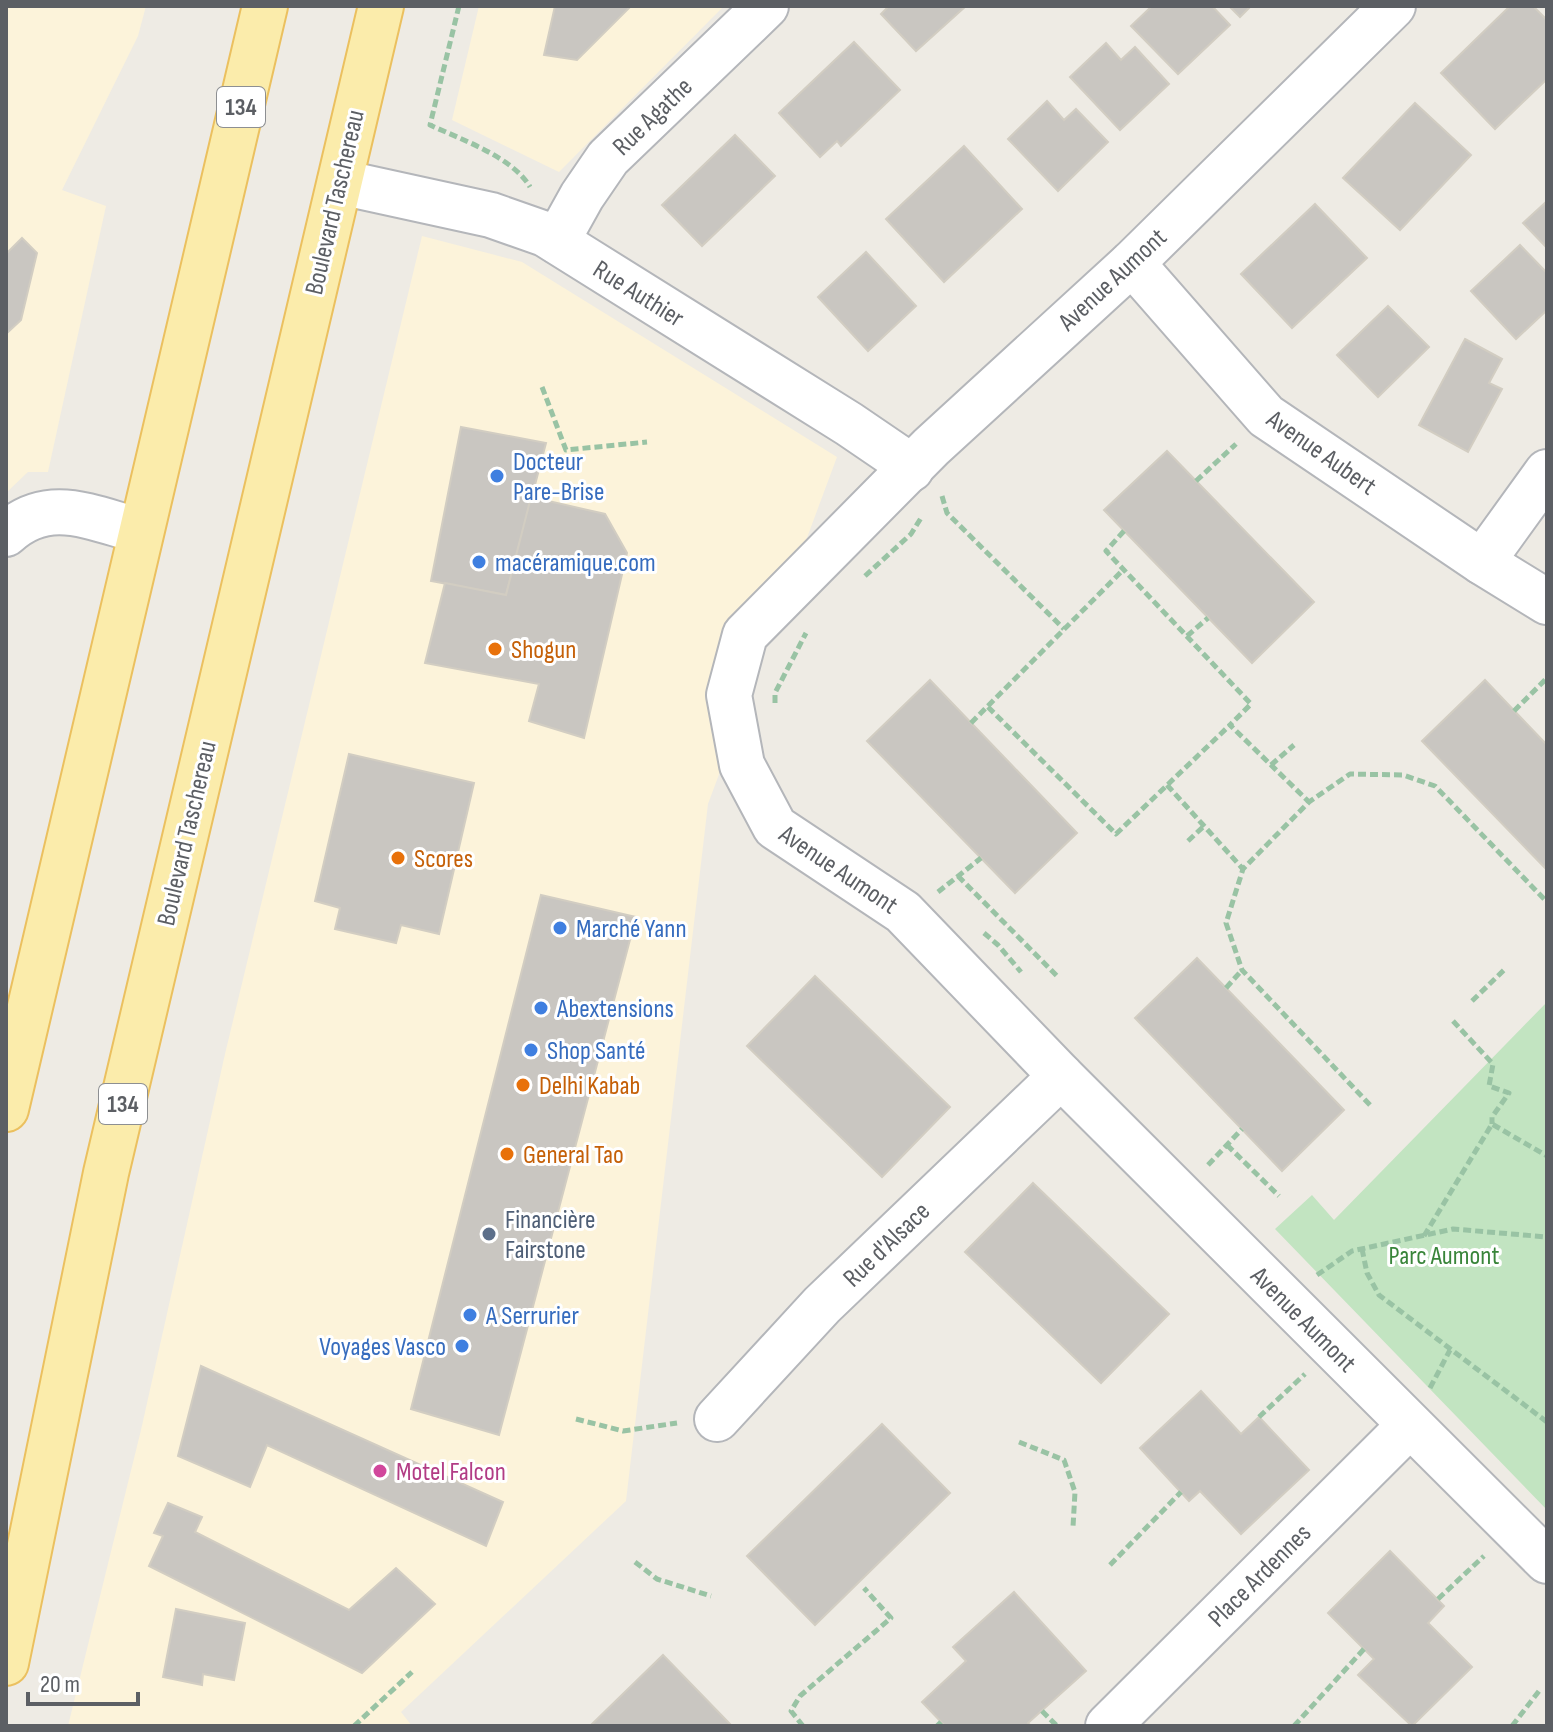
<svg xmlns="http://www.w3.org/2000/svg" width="1553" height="1732" viewBox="0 0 1553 1732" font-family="'Sofia Sans Condensed',sans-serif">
	<rect width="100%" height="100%" fill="#eeebe4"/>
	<!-- commercial -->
	<g fill="#fcf3da">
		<path d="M6 6H146L138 36 62 190 106 206 48 472H28L6 493Z"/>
		<path d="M479 6H724L559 172 452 120Z"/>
		<path d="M422 236 522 262 837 457 708 804 626 1501 401 1712 412 1726H68L141 1430 225 1054Z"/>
	</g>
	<!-- green -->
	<path fill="#c2e4c1" d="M1547 1002V1510L1275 1229 1312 1195 1334 1220Z"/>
	<!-- building -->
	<g fill="#c9c6c1" stroke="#d2cdc2" stroke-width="2">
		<path d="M555 6H631L577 60 544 55Z"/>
		<path d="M889 6H966L916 51 881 14Z"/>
		<path d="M1152 6H1212L1230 25 1178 74 1131 26Z"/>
		<path d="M1229 6H1251L1240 17Z"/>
		<path d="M1510 6H1533L1547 20V79L1495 129 1441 73Z"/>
		<path d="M854 42 900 90 841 146 837 141 820 157 779 113Z"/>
		<path d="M1106 43 1121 60 1135 47 1169 84 1120 130 1070 77Z"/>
		<path d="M1047 101 1064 120 1076 109 1108 142 1058 191 1008 139Z"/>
		<path d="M1415 103 1471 155 1400 230 1343 178Z"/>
		<path d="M735 135 775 176 702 246 662 205Z"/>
		<path d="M964 146 1022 209 944 282 886 219Z"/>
		<path d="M1547 201V248L1523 223Z"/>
		<path d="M1315 204 1367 258 1292 328 1241 274Z"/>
		<path d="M22 238 37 253 21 320 6 334V254Z"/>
		<path d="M1520 245 1547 273V310L1516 339 1471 291Z"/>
		<path d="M866 252 916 306 868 351 818 297Z"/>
		<path d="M1388 306 1429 347 1378 397 1337 355Z"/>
		<path d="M1465 339 1502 359 1489 383 1502 389 1468 452 1419 425Z"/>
		<path d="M461 427 546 443 506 595 431 581Z"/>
		<path d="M1167 451 1314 602 1252 663 1104 510Z"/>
		<path d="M531 497 605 514 627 553 584 738 529 721 539 684 425 663 445 583 506 595Z"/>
		<path d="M930 680 1077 833 1015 893 867 741Z"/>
		<path d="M1485 680 1547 745V870L1422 741Z"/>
		<path d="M349 754 474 783 439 934 401 925 396 943 335 929 340 908 315 901Z"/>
		<path d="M541 895 636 917 499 1435 411 1409Z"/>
		<path d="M1197 958 1344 1110 1282 1171 1135 1018Z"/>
		<path d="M815 976 950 1107 882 1177 747 1046Z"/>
		<path d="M1033 1183 1169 1314 1101 1383 965 1252Z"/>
		<path d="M201 1366 503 1502 486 1546 267 1445 250 1487 178 1456Z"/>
		<path d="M1201 1391 1241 1434 1259 1417 1309 1470 1241 1534 1200 1491 1189 1501 1140 1448Z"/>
		<path d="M882 1424 950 1493 815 1625 747 1556Z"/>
		<path d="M168 1503 202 1517 195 1532 349 1610 396 1568 435 1604 362 1673 149 1566 163 1536 154 1533Z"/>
		<path d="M1390 1551 1444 1606 1428 1623 1472 1667 1412 1726 1358 1675 1374 1659 1328 1613Z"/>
		<path d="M1014 1592 1086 1671 1028 1723 1031 1726H945L922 1702 966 1661 953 1647Z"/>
		<path d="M176 1609 245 1623 234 1680 203 1674 202 1685 163 1677Z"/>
		<path d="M663 1655 731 1725 590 1726Z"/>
	</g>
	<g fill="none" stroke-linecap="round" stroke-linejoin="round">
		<defs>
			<g id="minor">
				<path d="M1393 6 1132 263 931 447 745 635 729 695 742 765 775 827 903 912 1061 1076 1547 1561"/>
				<path d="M340 182 491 215 545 234 849 424 896 456 911 469"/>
				<path d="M557 241 582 196 608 158 766 6"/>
				<path d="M1132 263 1266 416 1482 562 1547 602"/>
				<path d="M6 534C48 495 91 518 141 531"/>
				<path d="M1482 562 1547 472"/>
				<path d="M717 1419 822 1305 1061 1076"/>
				<path d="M1108 1726 1410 1425"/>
			</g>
			<g id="major">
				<path d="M6 1109 265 6"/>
				<path d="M6 1663 106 1173 381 6"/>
			</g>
		</defs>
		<!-- minor casing -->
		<use href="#minor" stroke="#b4b6ba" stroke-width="48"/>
		<!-- major casing -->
		<use href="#major" stroke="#ebc05f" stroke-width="48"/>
		<!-- path -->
		<g stroke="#99c3a4" stroke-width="5" stroke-dasharray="8 4" stroke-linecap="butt">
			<path d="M459 6 430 125C460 139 513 157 530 187"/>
			<path d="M542 387 566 450 647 442"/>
			<path d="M1196 481 1236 444"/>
			<path d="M942 496 947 513 1064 629"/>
			<path d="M1124 531 1106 551 1251 704 1230 725 1309 802"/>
			<path d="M865 576 911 534 921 518"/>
			<path d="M1187 636 1208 618"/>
			<path d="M775 703V693L806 633"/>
			<path d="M988 707 1116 834 1230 725"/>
			<path d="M1514 711 1547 678"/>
			<path d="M971 723 1124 569"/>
			<path d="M1271 765 1294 745"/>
			<path d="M1167 785 1243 869"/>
			<path d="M1188 841 1204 826"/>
			<path d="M958 876 1057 976"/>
			<path d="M938 892 981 858"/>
			<path d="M984 933 998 945 1021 972"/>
			<path d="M1226 988 1242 970"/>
			<path d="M1472 1001 1504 970"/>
			<path d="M1453 1021 1493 1064 1489 1086 1509 1093 1492 1117V1124"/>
			<path d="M1370 1105 1242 970 1226 923 1243 869 1309 802 1350 774 1403 775 1435 786 1547 902"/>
			<path d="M1227 1145 1279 1196"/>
			<path d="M1208 1165 1242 1129"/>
			<path d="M1424 1236 1492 1124 1547 1156"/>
			<path d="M1362 1249 1367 1273 1379 1295 1547 1422"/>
			<path d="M1317 1275 1352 1251 1453 1229 1547 1237"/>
			<path d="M1430 1388 1450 1350"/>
			<path d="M1259 1417 1305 1374"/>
			<path d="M576 1419 623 1431 677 1423"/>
			<path d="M1019 1442 1064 1460 1075 1492 1073 1527"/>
			<path d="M635 1562 657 1579 711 1596"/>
			<path d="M1110 1565 1181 1492"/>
			<path d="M1438 1599 1484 1556"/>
			<path d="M1042 1711 1057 1726"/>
			<path d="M354 1726 412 1672"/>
			<path d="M803 1726 791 1711 800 1696 891 1618 864 1588"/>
			<path d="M937 1726 941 1722"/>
			<path d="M1294 1726 1364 1649"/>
			<path d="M1512 1726 1539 1691"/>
		</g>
		<!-- minor -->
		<use href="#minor" stroke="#fff" stroke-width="44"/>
		<!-- major -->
		<use href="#major" stroke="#fbecab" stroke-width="44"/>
	</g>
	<!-- markers -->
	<g fill="#3f7fe0" stroke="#fff" stroke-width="3">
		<circle cx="497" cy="476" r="8"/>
		<circle cx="479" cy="562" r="8"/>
		<circle cx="560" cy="928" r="8"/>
		<circle cx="541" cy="1008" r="8"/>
		<circle cx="531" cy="1050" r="8"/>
		<circle cx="470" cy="1315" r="8"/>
		<circle cx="462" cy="1346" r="8"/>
	</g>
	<g fill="#e8710a" stroke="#fff" stroke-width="3">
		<circle cx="495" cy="649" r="8"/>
		<circle cx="398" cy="858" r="8"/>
		<circle cx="523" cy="1085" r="8"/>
		<circle cx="507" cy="1154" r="8"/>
	</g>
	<circle fill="#5c6f8a" stroke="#fff" stroke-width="3" cx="489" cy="1234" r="8"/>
	<circle fill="#d1479c" stroke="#fff" stroke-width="3" cx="380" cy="1471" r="8"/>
	<g text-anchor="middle" stroke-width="6" stroke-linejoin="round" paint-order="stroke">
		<!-- shield labels -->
		<g fill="#fff" stroke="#8d8f92" stroke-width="2">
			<rect x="217" y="87" width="48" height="40" rx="6"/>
			<rect x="99" y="1084" width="48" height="40" rx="6"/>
		</g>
		<g font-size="24" font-weight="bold" fill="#5c5f64">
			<text x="241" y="115">134</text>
			<text x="123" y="1112">134</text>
		</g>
		<!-- street labels -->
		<g font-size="26" fill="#5c5f64" stroke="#fff">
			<text transform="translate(652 116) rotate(-44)" y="9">Rue Agathe</text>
			<text transform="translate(334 202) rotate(-77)" y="9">Boulevard Taschereau</text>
			<text transform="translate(1112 279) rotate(-43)" y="9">Avenue Aumont</text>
			<text transform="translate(639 293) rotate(32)" y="9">Rue Authier</text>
			<text transform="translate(1322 452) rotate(35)" y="9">Avenue Aubert</text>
			<text transform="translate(186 833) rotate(-77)" y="9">Boulevard Taschereau</text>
			<text transform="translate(839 869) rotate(34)" y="9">Avenue Aumont</text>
			<text transform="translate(886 1244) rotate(-44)" y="9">Rue d'Alsace</text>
			<text transform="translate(1304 1319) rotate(45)" y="9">Avenue Aumont</text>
			<text transform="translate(1259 1575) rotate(-45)" y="9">Place Ardennes</text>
		</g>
		<!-- shop labels -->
		<g font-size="26" fill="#366cbe" stroke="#fff" text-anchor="start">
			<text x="513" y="470">Docteur<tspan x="513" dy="30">Pare-Brise</tspan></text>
			<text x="495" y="571">macéramique.com</text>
			<text x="576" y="937">Marché Yann</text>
			<text x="557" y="1017">Abextensions</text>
			<text x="547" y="1059">Shop Santé</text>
			<text x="486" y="1324">A Serrurier</text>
			<text x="446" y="1355" text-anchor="end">Voyages Vasco</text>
		</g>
		<!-- food labels -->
		<g font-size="26" fill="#c56008" stroke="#fff" text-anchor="start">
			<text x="511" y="658">Shogun</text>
			<text x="414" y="867">Scores</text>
			<text x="539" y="1094">Delhi Kabab</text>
			<text x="523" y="1163">General Tao</text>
		</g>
		<!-- service labels -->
		<g font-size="26" fill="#4e5e75" stroke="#fff" text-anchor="start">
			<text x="505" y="1228">Financière<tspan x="505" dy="30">Fairstone</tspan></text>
		</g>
		<!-- park labels -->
		<g font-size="26" fill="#39853a" stroke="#fff">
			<text x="1444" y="1264">Parc Aumont</text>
		</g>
		<!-- hotel labels -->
		<g font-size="26" fill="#b23c85" stroke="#fff" text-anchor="start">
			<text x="396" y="1480">Motel Falcon</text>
		</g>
	</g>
	<!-- border -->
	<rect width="1553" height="1732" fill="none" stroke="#5c5f64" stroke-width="16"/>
	<!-- scale -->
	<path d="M28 1692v12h110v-12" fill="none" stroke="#5c5f64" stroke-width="4"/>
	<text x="40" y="1692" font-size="24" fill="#5c5f64" stroke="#ffffff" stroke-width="6" paint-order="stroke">20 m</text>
</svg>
